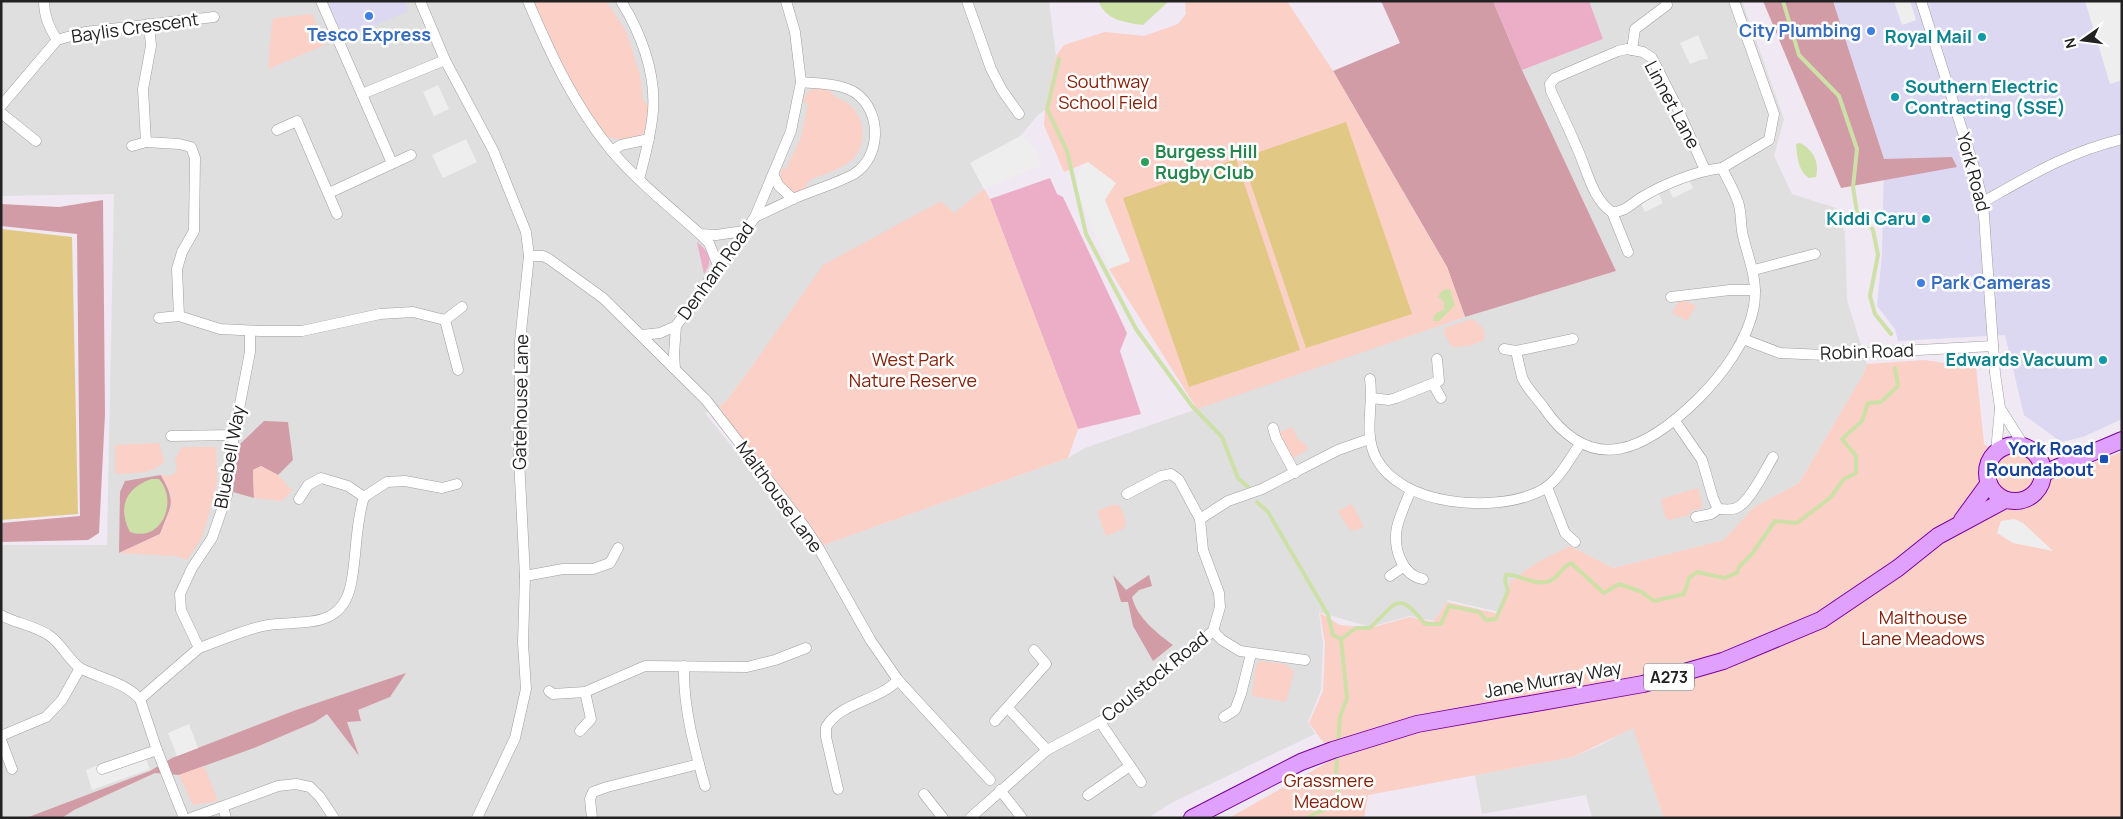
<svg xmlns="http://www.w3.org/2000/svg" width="2123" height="819" viewBox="0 0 2123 819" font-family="Manrope,sans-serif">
	<rect width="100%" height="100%" fill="#f0e8f2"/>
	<!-- residential -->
	<g fill="#dfdfe0">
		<path d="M1 1H1049L1056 56 1045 110 1037 116 1018 139 971 163 984 189 954 214 762 352 727 400 719 407 705 413 811 546 818 547 1068 458 1085 448 1346 357 1465 317 1616 271 1522 70 1602 39 1589 1H1742L1784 119 1774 156 1792 194 1836 208 1845 233 1847 300 1867 364 1864 373 1799 483 1754 507 1725 540 1613 568 1570 546 1513 581 1499 612 1448 600 1434 621 1410 616 1370 627 1319 612 1323 644 1321 690 1308 722 1315 734 1171 803 1148 818H1V545H107L114 194 1 196Z"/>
		<path d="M1633 727 1664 818H1592L1586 795 1482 814 1475 775 1573 757 1601 745Z"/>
	</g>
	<!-- commercial -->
	<g fill="#dcd8f2">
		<path d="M327 1H404L409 11 342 39Z"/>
		<path d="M1833 1H2122V419L2083 437 2061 442 2024 415 2005 335 1898 341 1895 329 1877 306 1882 255 1884 159Z"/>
	</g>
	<!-- grass -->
	<g fill="#ecaec6">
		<path d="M1493 1H1589L1603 39 1522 70Z"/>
		<path d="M1050 178 1057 194 1063 197 1127 333 1120 351 1141 414 1078 429 990 199Z"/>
		<path d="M697 242C709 252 714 260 704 274Z"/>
	</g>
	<!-- forest -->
	<g fill="#d29ca6">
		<path d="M1381 1H1493L1522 70 1616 271 1465 317 1447 267 1333 71 1400 43Z"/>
		<path d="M1763 1H1833L1884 159 1952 157 1957 167 1841 188Z"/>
		<path d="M103 200 105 414 99 533 88 540 1 542V523L80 516 77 234 1 226V204L59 207Z"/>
		<path d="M264 421 288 422 293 460 278 475 261 466 253 470 254 498 233 492 238 446Z"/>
		<path d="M161 475C177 504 171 505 160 534L119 553 120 492 125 481Z"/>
		<path d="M1113 575 1126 590 1149 575 1152 586 1139 590 1132 597C1137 618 1157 633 1173 645L1153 661 1133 626 1128 602H1121Z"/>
		<path d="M406 673 390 697 358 710 361 721 347 722 359 756 327 714 315 722 254 748 179 775 155 773 74 810 62 818H26L150 771 172 758 296 710Z"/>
	</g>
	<!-- park -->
	<g fill="#fbd0c6">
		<path d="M534 1H606L626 31 640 75 643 100 649 106 644 133C632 139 618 143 605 135 576 94 551 50 534 1Z"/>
		<path d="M1185 1H1287L1333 71 1447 267 1465 317 1197 409 1109 269 1130 261 1088 162 1064 172 1044 125 1045 110 1056 56 1064 45 1105 32 1144 36 1178 24 1186 14Z"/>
		<path d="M312 14 325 45 268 69 272 21 275 18Z"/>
		<path d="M827 87C835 101 843 97 853 108 867 124 866 150 848 163 836 171 821 175 808 181L804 192 795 193C784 187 778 182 782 169H786L801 137 808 104 803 101C809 88 813 88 827 87Z"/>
		<path d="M984 189 990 199 1078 429 1068 458 818 547 719 407 727 400 762 352 823 265 941 201 954 213Z"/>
		<path d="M1681 298 1696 306 1687 321 1672 313Z"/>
		<path d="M1472 319C1480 324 1486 329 1484 340L1469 346 1452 347 1445 335 1444 328Z"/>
		<path d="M1925 360 1976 368 1984 444 1996 452H2035L2083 467 2122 452V818H1664L1633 728 1573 757 1368 795 1364 818H1229L1335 758 1309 723 1323 691 1325 644 1320 613 1340 625 1370 628 1410 617 1433 622 1447 602 1500 614 1511 581 1538 562 1570 546 1613 568 1724 540 1754 507 1799 483 1864 373 1867 364Z"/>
		<path d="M1292 427 1298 439 1306 445 1308 449 1292 459 1278 433Z"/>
		<path d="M159 443 164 462C152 475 132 473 115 474V445Z"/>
		<path d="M182 447H216L217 482 207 521 201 539 187 560 175 556 119 553 160 534 171 506V494L161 475 171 476 177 471 175 459Z"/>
		<path d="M261 466 278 475 292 490 283 501 254 498 253 470Z"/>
		<path d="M1698 488 1703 508 1690 511V515L1669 520 1665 517 1661 499Z"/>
		<path d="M1352 504 1364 527 1353 531 1348 528 1338 511Z"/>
		<path d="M1112 505H1118L1122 510 1126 523 1123 529 1106 536 1097 511Z"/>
		<path d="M1260 661 1285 664 1294 671 1286 702 1252 696 1256 666Z"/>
		<path d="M204 766 218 801 193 805 179 775Z"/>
	</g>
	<!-- pitch -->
	<g fill="#e2c885">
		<path d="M1346 122 1412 314 1306 348 1242 158Z"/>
		<path d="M1236 159 1300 350 1189 387 1123 198Z"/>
		<path d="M1 229 72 237 78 514 1 520Z"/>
	</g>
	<!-- parking -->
	<g fill="#eee">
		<path d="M1894 1H1910L1916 20 1902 25Z"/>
		<path d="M2085 1H2122V80L2110 84Z"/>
		<path d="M1698 35 1708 59 1700 60 1690 64 1680 43Z"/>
		<path d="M438 85 449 109 434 116 423 92Z"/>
		<path d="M1022 135 1036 151 1041 165 984 189 970 163Z"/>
		<path d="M466 139 477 162 443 178 432 155Z"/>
		<path d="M1088 162 1116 183 1105 200 1130 261 1109 269 1079 195 1076 176 1082 165Z"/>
		<path d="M1687 176 1693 188 1673 198 1668 186Z"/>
		<path d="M1657 190 1663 203 1645 212 1639 199Z"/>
		<path d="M2014 519 2023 523 2053 551 2013 543 1997 533 2001 521Z"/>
		<path d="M189 724 198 748 177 756 168 733Z"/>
		<path d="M144 755 150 769 92 790 86 770 101 764Z"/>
	</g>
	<!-- water -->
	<g fill="#cde0a8">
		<path d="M1099 1H1169L1143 25C1127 23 1104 20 1099 1Z"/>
		<path d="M1800 143C1813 149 1820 163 1816 177L1809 178C1798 171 1797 155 1796 144Z"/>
		<path d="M1446 289H1450L1455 305 1439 321H1433C1434 313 1437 312 1444 310V302L1438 297 1441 292Z"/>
		<path d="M151 479H159C179 502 161 543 130 532 117 507 126 488 151 479Z"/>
	</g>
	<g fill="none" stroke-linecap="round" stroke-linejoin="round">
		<!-- stream -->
		<g stroke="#cde0a8" stroke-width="4">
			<path d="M1783 1 1799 55 1839 96 1857 149 1853 187 1857 212 1873 230 1878 255 1870 296 1875 314 1891 334"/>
			<path d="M1059 59 1047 109 1067 151 1086 234 1136 329 1192 406 1222 437 1238 478 1248 487"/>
			<path d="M1257 502 1268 512 1328 615 1333 635 1341 639"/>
			<path d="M1341 639 1356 628H1370C1397 602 1398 590 1425 624H1441L1449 606 1479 612 1486 620 1496 619 1508 591 1505 581 1506 575C1517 573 1531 585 1546 582 1558 580 1560 568 1571 563L1604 593 1619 584 1642 592 1654 601 1684 594 1689 578 1697 572 1724 578 1737 573 1739 567 1752 554 1775 521 1797 523 1830 498 1844 479 1856 473V456L1842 439 1862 421 1868 403 1881 402 1898 386 1895 368"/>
			<path d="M1338 745 1340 717 1347 698 1341 639"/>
			<path d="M1308 818C1316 811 1329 809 1340 804L1336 776 1337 754"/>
		</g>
		<defs>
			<g id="street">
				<path d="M44 1C44 16 49 27 57 40"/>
				<path d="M321 1 392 163"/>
				<path d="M420 1 445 60 493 150 526 232 529 256 520 341 519 459 525 576 523 643 526 689 515 738 477 818"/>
				<path d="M528 1C551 55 574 105 611 150 637 181 670 207 700 234L716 235 744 231"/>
				<path d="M621 1C641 33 656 73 653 111 651 134 645 157 639 179"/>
				<path d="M967 1 991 69 1002 90 1019 114"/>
				<path d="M1921 1 1974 167 1983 202 1995 373 2000 408 1996 452"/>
				<path d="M149 24 151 46 143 89 146 142 179 144 191 147 195 158 194 231 182 252 177 269 179 316 220 329 261 331H302L380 314 413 312 445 320"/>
				<path d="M1632 50 1635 29 1667 5 1666 1"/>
				<path d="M362 94 445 60"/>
				<path d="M1 106 57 40 85 32 214 17"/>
				<path d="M1 113 36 141"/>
				<path d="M277 130 297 121 337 214"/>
				<path d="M132 146 146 142"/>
				<path d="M612 151 621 145 649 139"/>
				<path d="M1705 170 1677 107 1652 58 1643 52 1627 49 1618 51 1555 78 1550 84 1551 91C1560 110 1569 129 1577 148 1587 169 1592 199 1612 212 1624 212 1629 206 1639 199 1661 185 1696 171 1722 168"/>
				<path d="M774 176 779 186 793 199C811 191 838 183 854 174 881 157 882 113 857 94 842 83 818 84 801 82"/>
				<path d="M329 193 411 155"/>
				<path d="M1983 202C2031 175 2068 152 2122 139"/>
				<path d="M1612 212 1628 252"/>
				<path d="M755 217 793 199"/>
				<path d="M700 234 709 243 719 268"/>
				<path d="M529 256H543L549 259 603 298 706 400 804 526 818 547 871 641 898 680 990 780"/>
				<path d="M1754 270 1815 254"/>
				<path d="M1671 297 1730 290H1755"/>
				<path d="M159 318 179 316"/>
				<path d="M642 335 660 333 676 326"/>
				<path d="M1743 339 1780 353 1825 355 1993 346"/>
				<path d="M1504 349 1516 351 1573 339"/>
				<path d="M1516 351C1518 360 1520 369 1522 377 1526 388 1537 398 1544 408 1593 479 1648 448 1698 399 1722 375 1748 341 1754 306 1758 279 1749 261 1743 236 1740 225 1742 213 1738 202 1734 190 1727 179 1722 168L1769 140 1774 114 1734 1"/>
				<path d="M675 369 674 354 676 326 755 217 791 131 801 82 795 32 786 1"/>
				<path d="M458 370 445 320 462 307"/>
				<path d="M1370 379C1374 406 1363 432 1376 458 1401 506 1493 513 1538 492 1558 483 1568 461 1580 444"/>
				<path d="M1433 384 1441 398"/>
				<path d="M1371 398 1389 400 1396 398 1439 381 1437 359"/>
				<path d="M2000 408 2024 446"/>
				<path d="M1675 421 1702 460 1713 498 1718 509C1725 509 1732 511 1738 507 1751 500 1765 470 1773 457"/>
				<path d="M1273 428 1276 438 1295 473"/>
				<path d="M171 436 234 435"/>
				<path d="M1547 487 1565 533 1575 542"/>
				<path d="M1411 490C1406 502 1400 515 1397 527 1393 547 1401 575 1423 579"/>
				<path d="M299 499 308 485 321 478 348 486 364 497 387 482 405 481 442 488 457 484"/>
				<path d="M1696 517 1711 514 1718 509"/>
				<path d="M1200 519 1228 501 1262 489 1338 450 1369 439"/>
				<path d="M525 576 563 569H593L610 563 618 548"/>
				<path d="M1390 576 1403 567"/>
				<path d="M1 615C17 624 34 625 50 636 62 644 71 664 82 669 102 679 124 682 140 699"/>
				<path d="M1213 631 1222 640 1240 651 1305 660"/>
				<path d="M199 648C219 641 248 628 268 625 303 620 342 630 351 584 357 555 355 525 364 497"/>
				<path d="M684 666C683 707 694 747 705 786"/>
				<path d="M549 691 553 694 585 692 645 666 747 667 775 660 806 648"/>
				<path d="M1008 708 1047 750"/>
				<path d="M1224 717 1235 710 1241 694 1251 654"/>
				<path d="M995 721 1046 664 1034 650"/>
				<path d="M1100 722 1141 782"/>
				<path d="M580 731 591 719 585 692"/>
				<path d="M1 736 46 717 62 700 80 668"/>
				<path d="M1 740 12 769"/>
				<path d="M102 769 157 750"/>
				<path d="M838 789 826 737V727C842 701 877 702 898 680"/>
				<path d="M1000 790 1022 818"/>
				<path d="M924 794 943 818"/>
				<path d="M1088 795 1130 766"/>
				<path d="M223 807 226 818"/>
				<path d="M184 818 157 750 140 699 199 648 181 610 180 594 192 568 212 538 227 495 234 435 250 352V331"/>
				<path d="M191 818 278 786 296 784 310 787 320 797 334 818"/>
				<path d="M592 818 590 799 593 792 607 787 699 764"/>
				<path d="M970 818 1047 750 1100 722 1127 703 1213 631 1220 607 1219 593 1203 550 1200 519 1179 480 1171 474 1161 476 1127 494"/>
			</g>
			<g id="primary">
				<circle cx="2015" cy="473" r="28"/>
				<path d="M2044 473 2122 440"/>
				<path d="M1962 520 1989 483"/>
				<path d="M1192 818 1301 762 1333 750 1417 724 1643 684 1723 661 1821 620 1898 568 1938 536 2005 500"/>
			</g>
		</defs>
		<!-- street casing -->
		<use href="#street" stroke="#9f9f9f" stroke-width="11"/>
		<!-- primary casing -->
		<use href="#primary" stroke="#7b009f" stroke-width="18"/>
		<!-- street -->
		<use href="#street" stroke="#fff" stroke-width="10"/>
		<!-- primary -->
		<use href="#primary" stroke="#e0a1fe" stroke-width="16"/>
	</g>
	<!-- markers -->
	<g fill="#3f7fe0" stroke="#fff" stroke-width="2">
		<circle cx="369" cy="16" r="5"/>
		<circle cx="1871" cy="31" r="5"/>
		<circle cx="1921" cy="283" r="5"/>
	</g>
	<g fill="#0f9aa8" stroke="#fff" stroke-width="2">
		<circle cx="1982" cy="37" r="5"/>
		<circle cx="1895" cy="97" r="5"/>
		<circle cx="1926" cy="219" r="5"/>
		<circle cx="2103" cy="360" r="5"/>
	</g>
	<circle fill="#2e9e5b" stroke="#fff" stroke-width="2" cx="1145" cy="162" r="5"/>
	<rect fill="#1a4fb4" stroke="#fff" stroke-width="2" x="2099" y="454" width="10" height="10" rx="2.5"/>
	<g text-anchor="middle" stroke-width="5" stroke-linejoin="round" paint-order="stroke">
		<!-- shield labels -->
		<rect fill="#fff" stroke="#646464" stroke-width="1" x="1644" y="663.5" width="50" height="27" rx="4"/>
		<g font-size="16" font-weight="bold" fill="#222">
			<text x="1669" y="683">A273</text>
		</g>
		<!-- street labels -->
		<g font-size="18" fill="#222" stroke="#fff">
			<text transform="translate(135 28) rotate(-8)" y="6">Baylis Crescent</text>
			<text transform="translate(1672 105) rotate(62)" y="6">Linnet Lane</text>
			<text transform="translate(1973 172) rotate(75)" y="6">York Road</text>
			<text transform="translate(716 271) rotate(-54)" y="6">Denham Road</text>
			<text transform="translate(1867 352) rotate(-2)" y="6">Robin Road</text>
			<text transform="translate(521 402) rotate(-89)" y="6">Gatehouse Lane</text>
			<text transform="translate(230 457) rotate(-80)" y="6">Bluebell Way</text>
			<text transform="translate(779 497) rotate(54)" y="6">Malthouse Lane</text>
			<text transform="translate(1155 677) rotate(-39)" y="6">Coulstock Road</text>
			<text transform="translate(1553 680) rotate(-10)" y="6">Jane Murray Way</text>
		</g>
		<!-- shop labels -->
		<g font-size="18" font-weight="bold" fill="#366cbe" stroke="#fff" text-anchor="end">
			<text x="1861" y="37">City Plumbing</text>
			<text x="369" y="41" text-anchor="middle">Tesco Express</text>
			<text x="1931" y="289" text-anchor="start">Park Cameras</text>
		</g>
		<!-- culture labels -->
		<g font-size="18" font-weight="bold" fill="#0d838f" stroke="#fff" text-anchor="end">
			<text x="1972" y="43">Royal Mail</text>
			<text x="1905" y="93" text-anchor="start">Southern Electric<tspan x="1905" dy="21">Contracting (SSE)</tspan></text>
			<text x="1916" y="225">Kiddi Caru</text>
			<text x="2093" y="366">Edwards Vacuum</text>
		</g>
		<!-- park labels -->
		<g font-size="18" fill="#862109" stroke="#fff">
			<text x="1108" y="88">Southway<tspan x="1108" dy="21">School Field</tspan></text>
			<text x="913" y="366">West Park<tspan x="913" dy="21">Nature Reserve</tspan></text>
			<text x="1923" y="624">Malthouse<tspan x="1923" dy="21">Lane Meadows</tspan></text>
			<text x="1329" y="787">Grassmere<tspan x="1329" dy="21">Meadow</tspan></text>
		</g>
		<!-- leisure labels -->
		<g font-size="18" font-weight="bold" fill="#27864d" stroke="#fff" text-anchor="start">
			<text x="1155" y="158">Burgess Hill<tspan x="1155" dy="21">Rugby Club</tspan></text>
		</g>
		<!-- transit labels -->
		<g font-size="18" font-weight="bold" fill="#164399" stroke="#fff" text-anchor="end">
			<text x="2094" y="455">York Road<tspan x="2094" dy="21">Roundabout</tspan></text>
		</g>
	</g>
	<!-- border -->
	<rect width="2123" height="819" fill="none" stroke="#222222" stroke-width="5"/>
	<!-- north arrow -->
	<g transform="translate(2083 40) rotate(256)" stroke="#ffffff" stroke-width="4" paint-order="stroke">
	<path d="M0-4L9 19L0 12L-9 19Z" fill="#222222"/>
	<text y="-8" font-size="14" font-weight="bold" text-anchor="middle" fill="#222222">N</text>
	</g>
</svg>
